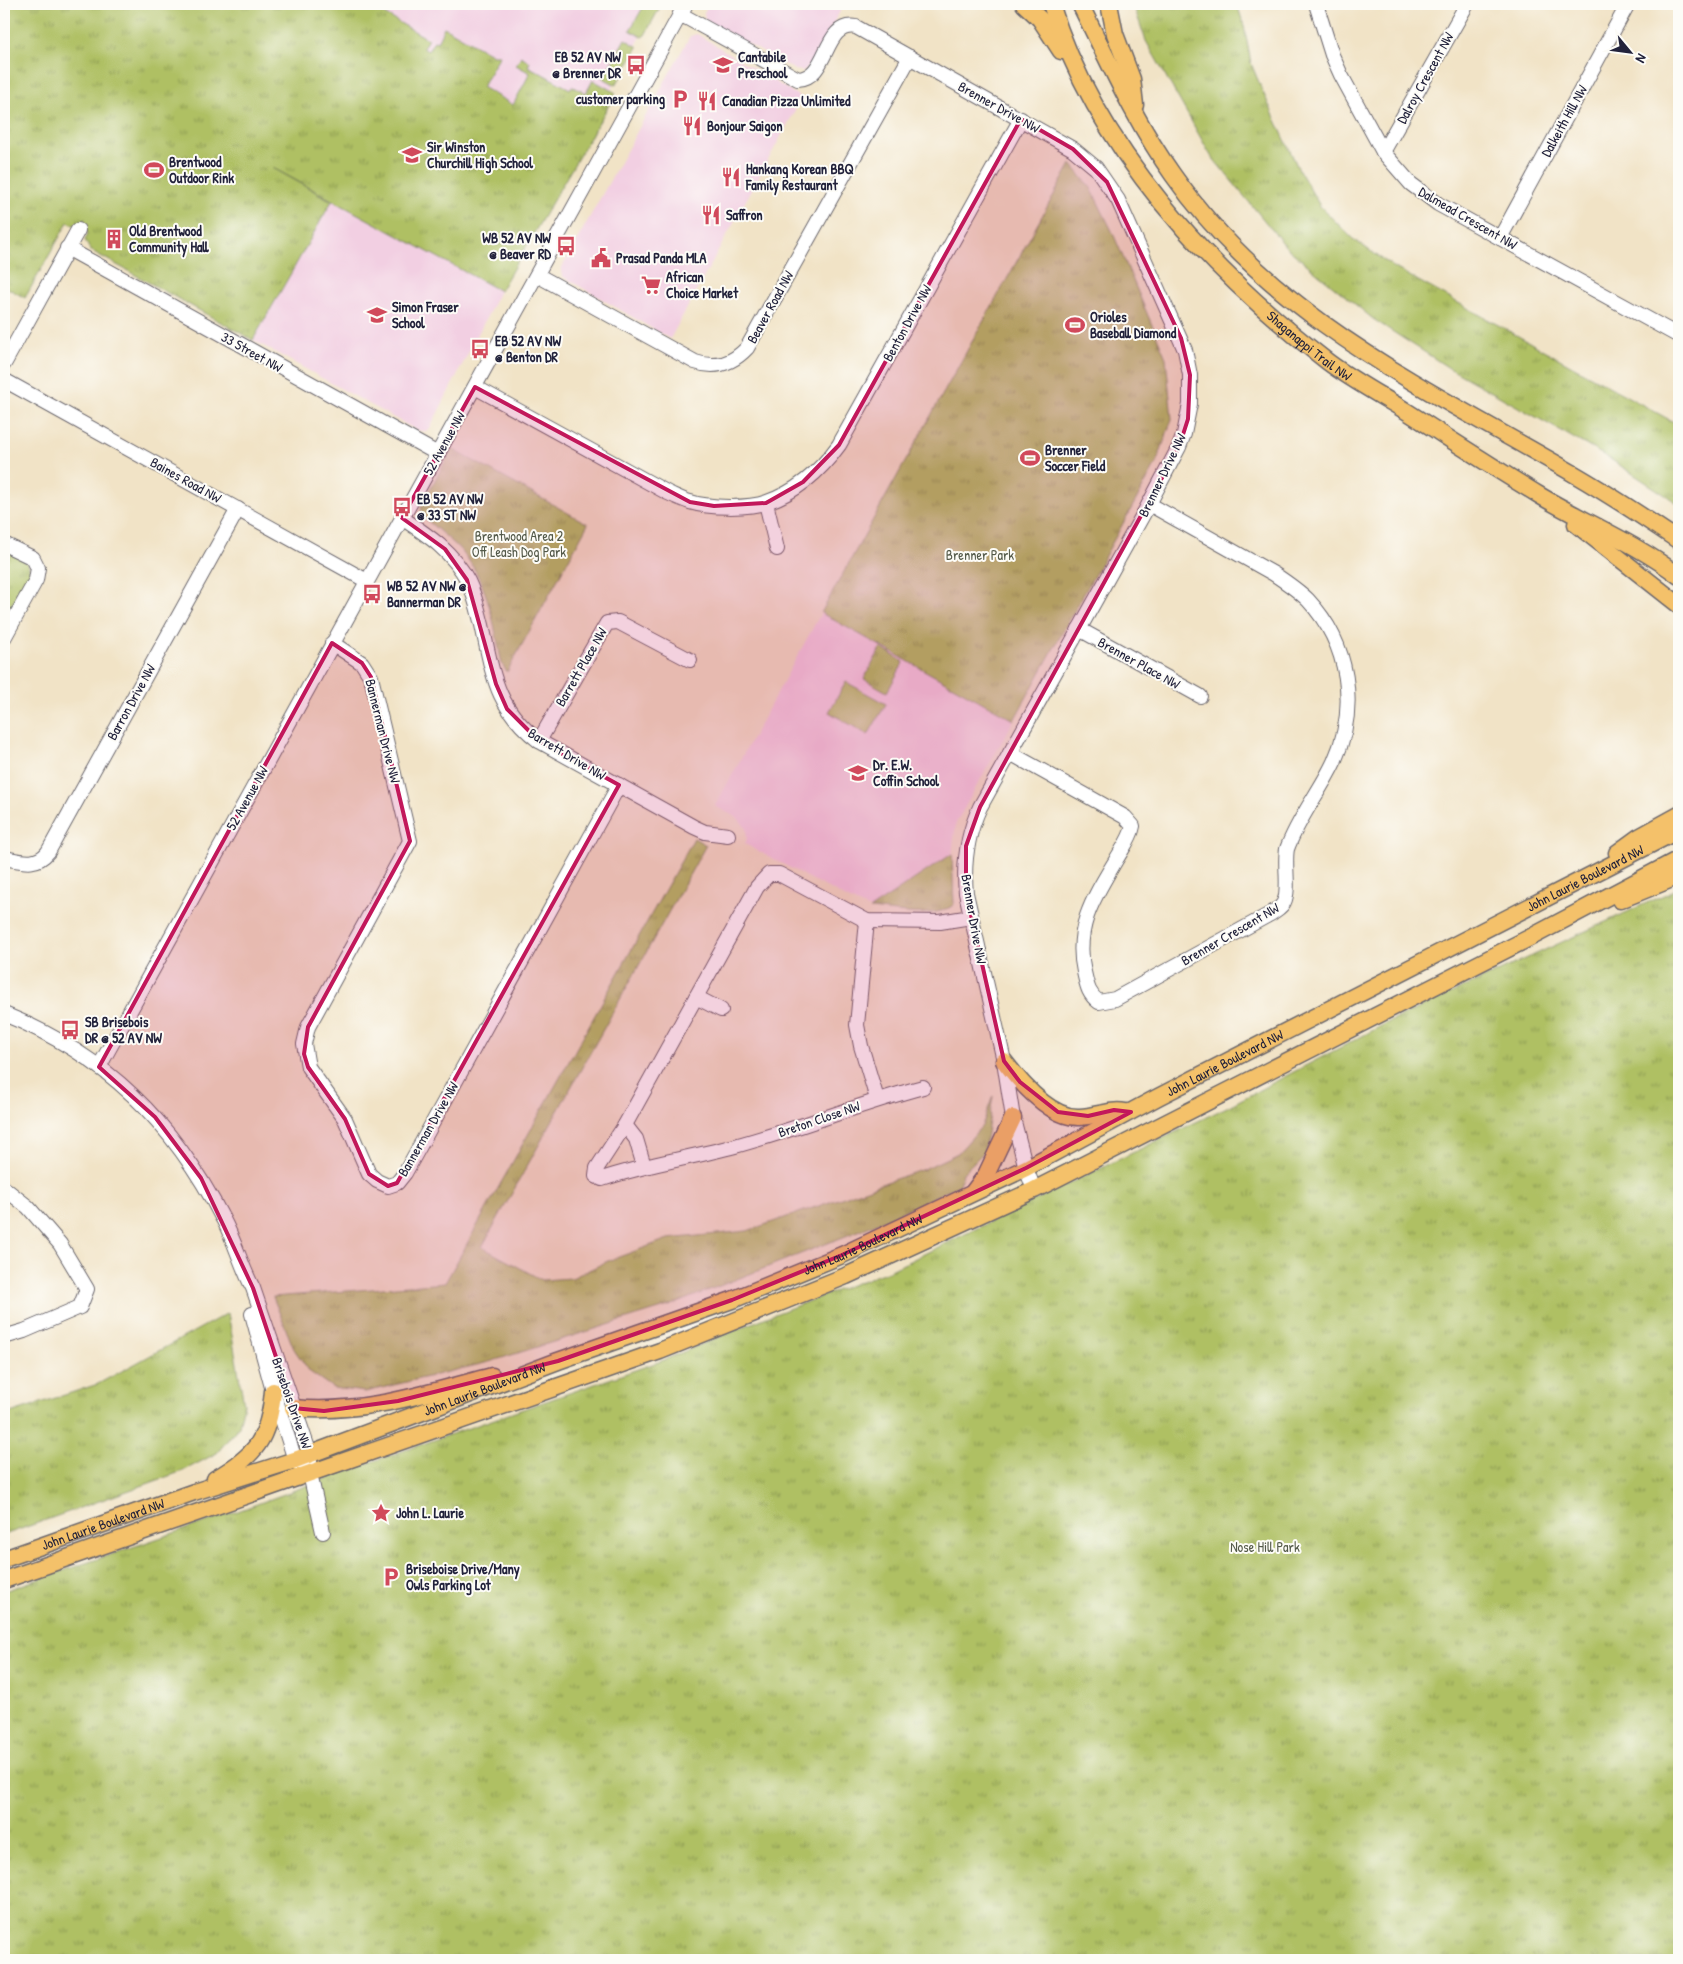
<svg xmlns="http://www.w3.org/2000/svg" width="1683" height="1964" viewBox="0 0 1683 1964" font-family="'Patrick Hand',sans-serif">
	<defs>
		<pattern id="park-tufts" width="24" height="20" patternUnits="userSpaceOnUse" patternTransform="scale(1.25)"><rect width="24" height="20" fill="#afc063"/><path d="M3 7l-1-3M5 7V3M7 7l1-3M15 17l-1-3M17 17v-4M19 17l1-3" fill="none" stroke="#8e9c53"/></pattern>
	</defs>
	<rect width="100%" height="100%" fill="#fdfcf7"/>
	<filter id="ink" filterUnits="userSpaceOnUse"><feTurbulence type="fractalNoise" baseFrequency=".02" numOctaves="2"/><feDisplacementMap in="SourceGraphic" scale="10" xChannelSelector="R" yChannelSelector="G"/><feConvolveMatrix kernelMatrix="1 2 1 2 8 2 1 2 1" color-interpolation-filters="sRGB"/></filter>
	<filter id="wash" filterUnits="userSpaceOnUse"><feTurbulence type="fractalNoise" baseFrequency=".0096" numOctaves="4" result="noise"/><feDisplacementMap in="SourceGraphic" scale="20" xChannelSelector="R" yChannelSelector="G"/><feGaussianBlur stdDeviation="1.12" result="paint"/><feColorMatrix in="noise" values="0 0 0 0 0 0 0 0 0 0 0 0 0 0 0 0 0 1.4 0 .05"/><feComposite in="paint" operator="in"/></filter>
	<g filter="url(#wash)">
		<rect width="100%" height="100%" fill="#f1e3c6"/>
		<!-- built -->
		<g fill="#f2cfe2">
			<path d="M221 4H659L500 291 428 432 416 430 253 340 332 201 163 108Z"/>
			<path d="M709 4H834L842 8 810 65 803 71 795 70 705 20 704 13Z"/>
			<path d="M697 34 802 98 670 339 562 276 561 269 690 36Z"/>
			<path d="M821 613 1014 720 956 823 952 854 870 909 856 903 745 844 747 838 746 828 738 818 715 806Z"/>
		</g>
		<!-- green -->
		<g fill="#afc063" stroke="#68714f">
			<path d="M645 4H658L659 9 645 35 642 37 630 30Z"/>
			<path d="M625 39 638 47 616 85 603 78Z"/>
			<path d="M846 682 886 704 868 735 829 712Z"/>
		</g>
		<!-- park -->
		<g fill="url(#park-tufts)" stroke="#68714f">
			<path d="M4 4H367L428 39 423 48 428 51 434 41 437 42 444 27 493 55H500L482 87 513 105 530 73 516 65 521 56 530 62 528 66 570 89 572 86 586 93 593 80 616 93 500 291 273 168 332 201 253 340 90 250 85 240 88 233 68 222 25 298 4 286Z"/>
			<path d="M1133 4H1237L1244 26 1251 63 1262 90 1299 170 1320 206 1353 239 1395 268 1679 425V504L1607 457 1449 368 1373 319 1287 248 1211 156 1146 41Z"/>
			<path d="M1071 164 1091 188 1112 231 1166 358 1172 419 1156 464 1014 720 821 613Z"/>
			<path d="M452 449 588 524 507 672 502 664C494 626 489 584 463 553 456 543 424 520 422 514 421 512 422 509 421 506Z"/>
			<path d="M4 550C19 557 33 559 29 579L4 625Z"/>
			<path d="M881 648 904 662 887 692 864 679Z"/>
			<path d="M694 838 706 845 482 1247 542 1280 572 1278 608 1261 668 1239 747 1231 924 1169 958 1153 982 1126 993 1096 984 1152 963 1173 960 1185 871 1226 669 1306 489 1362 365 1392 333 1388 310 1372 294 1349 273 1297 445 1283Z"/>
			<path d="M952 854 954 904C939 920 891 911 870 909Z"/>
			<path d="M1679 888V1960H4V1591L238 1511 374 1461 664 1360 767 1317 891 1270 1225 1108 1387 1023Z"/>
			<path d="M228 1313 244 1404 239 1426 217 1453 183 1471 4 1535V1415L98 1384Z"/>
		</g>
	</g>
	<g filter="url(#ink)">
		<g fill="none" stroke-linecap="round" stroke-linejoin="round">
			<defs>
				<g id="minor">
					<path d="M1316 4 1332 55 1341 75 1383 152 1411 184 1438 204 1679 336"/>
					<path d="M680 14 798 79C829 78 823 21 856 27L1073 149 1096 168 1118 200 1185 350 1190 375V404L1184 434 1179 447 1149 504 980 807C967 835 963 862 966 893L1004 1061 1013 1118 1026 1168 1034 1190"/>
					<path d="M1383 152 1467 4"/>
					<path d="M1500 238 1628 4"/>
					<path d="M67 248 438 454"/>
					<path d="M537 275 695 362C716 369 732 364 747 348L910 57"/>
					<path d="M4 364 78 230"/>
					<path d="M4 380 367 581"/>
					<path d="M475 387 668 493C675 496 683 500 690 502 709 508 748 509 767 502 796 492 821 470 839 445L1021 119"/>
					<path d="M766 503 777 549"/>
					<path d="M402 518C429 536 453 552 468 581 475 595 478 610 482 625 493 675 496 708 539 741L694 827 705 832 728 835"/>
					<path d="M4 544 33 558 38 568 36 580 4 638"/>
					<path d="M1079 629 1200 696"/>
					<path d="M332 643 362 663 371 677 410 841 308 1027 304 1044 308 1067 345 1119 369 1174 377 1181 388 1186 397 1183 405 1173 619 785"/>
					<path d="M539 741 607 623 618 622 690 660"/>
					<path d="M1010 753 1125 817 1133 826C1131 838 1122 849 1116 860 1094 897 1074 927 1084 972 1087 985 1088 994 1099 1002L1115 999 1272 913C1276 910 1282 907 1284 902 1290 890 1284 864 1287 849 1298 818 1320 792 1334 762 1359 707 1349 644 1308 600 1298 590 1286 582 1274 574L1149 504"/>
					<path d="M4 858C21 861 36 867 48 852L238 509"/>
					<path d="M867 921 857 1025 861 1046 877 1099"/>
					<path d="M696 997 721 1010"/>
					<path d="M4 1014C106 1055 173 1122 223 1219 235 1241 241 1266 253 1288L310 1454V1474L323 1532"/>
					<path d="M99 1067 686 4"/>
					<path d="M923 1087C859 1104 798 1129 735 1146 691 1158 646 1164 602 1179L596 1176 597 1168 625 1125 757 887 769 874H779L867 921 940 922 971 917"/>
					<path d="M625 1125 636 1139 644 1166"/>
					<path d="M4 1188 28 1207 60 1244 87 1289 80 1307 24 1331 4 1337"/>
					<path d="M252 1314 273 1391 295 1460 303 1468"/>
				</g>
				<g id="major">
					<path d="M1024 4 1040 19 1061 51"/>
					<path id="s1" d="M1051 4C1096 149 1210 271 1328 362 1352 380 1380 395 1406 411 1450 439 1494 468 1539 495 1584 522 1638 544 1679 576"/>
					<path d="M1080 4C1109 62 1135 122 1173 175 1274 319 1428 389 1574 474 1610 495 1645 518 1679 541"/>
					<path d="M1109 4 1115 34 1132 79 1135 105"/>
					<path d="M1576 524 1679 605"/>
					<path d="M1617 853 1639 837 1679 815"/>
					<path d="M1620 900 1679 876"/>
					<path d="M1004 1061C1020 1082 1051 1119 1080 1117 1097 1116 1110 1109 1126 1112"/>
					<path d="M974 1191 986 1175 1013 1118"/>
					<path d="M293 1408C362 1415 427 1393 492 1376"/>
					<path d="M215 1479C256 1455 269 1439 273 1391"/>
					<path id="s2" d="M4 1559 194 1492 295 1460 558 1361 732 1300 842 1255 1026 1168 1158 1097 1679 830"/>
					<path d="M4 1580 660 1351 846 1276 1034 1190 1537 934 1679 859"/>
				</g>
			</defs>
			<!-- minor casing -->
			<use href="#minor" stroke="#6a666c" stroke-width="16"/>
			<!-- major casing -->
			<use href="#major" stroke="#6a666c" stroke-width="19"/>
			<!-- minor -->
			<use href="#minor" stroke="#fff" stroke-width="14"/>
			<!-- major -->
			<use href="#major" stroke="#f4c16a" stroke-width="16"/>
		</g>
	</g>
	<!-- marked area -->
	<path fill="#c2185b" fill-opacity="0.2" stroke="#c2185b" stroke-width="4" stroke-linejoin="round" d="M1021 119 1073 149 1107 182 1181 338 1190 375 1188 419 1179 447 980 807 966 846V893L1004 1061 1020 1082 1058 1112 1088 1116 1114 1110 1131 1112 1026 1168 842 1255 732 1300 558 1361 398 1401 324 1411 293 1408 253 1288 201 1178 155 1117 99 1067 332 643 362 663 371 677 410 841 308 1027 304 1054 308 1067 345 1119 369 1174 388 1186 397 1183 619 785 539 741 507 709 496 684 467 580 445 549 402 518 475 387 690 502 714 506 766 503 803 482 839 445Z"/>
	<!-- icons -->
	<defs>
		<symbol id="bus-bare" viewBox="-9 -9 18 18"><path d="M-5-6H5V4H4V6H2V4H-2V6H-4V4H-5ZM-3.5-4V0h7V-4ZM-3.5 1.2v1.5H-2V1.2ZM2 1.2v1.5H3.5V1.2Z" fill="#d1495b" stroke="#fdfcf7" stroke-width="2.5" paint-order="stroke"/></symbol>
		<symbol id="school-bare" viewBox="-9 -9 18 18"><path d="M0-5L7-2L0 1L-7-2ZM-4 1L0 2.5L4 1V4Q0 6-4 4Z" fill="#d1495b" stroke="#fdfcf7" stroke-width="2.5" paint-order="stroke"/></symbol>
		<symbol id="parking-bare" viewBox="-9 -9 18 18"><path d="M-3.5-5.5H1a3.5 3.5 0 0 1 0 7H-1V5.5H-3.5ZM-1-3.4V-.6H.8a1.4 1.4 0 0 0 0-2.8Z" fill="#d1495b" stroke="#fdfcf7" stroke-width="2.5" paint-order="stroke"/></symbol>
		<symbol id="restaurant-bare" viewBox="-9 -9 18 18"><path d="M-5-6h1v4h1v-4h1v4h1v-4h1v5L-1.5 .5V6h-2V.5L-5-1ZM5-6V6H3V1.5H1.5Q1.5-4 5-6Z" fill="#d1495b" stroke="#fdfcf7" stroke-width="2.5" paint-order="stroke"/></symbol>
		<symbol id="stadium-bare" viewBox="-9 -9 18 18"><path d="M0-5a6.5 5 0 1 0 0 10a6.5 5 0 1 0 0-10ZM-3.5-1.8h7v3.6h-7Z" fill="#d1495b" stroke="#fdfcf7" stroke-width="2.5" paint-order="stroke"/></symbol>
		<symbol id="building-bare" viewBox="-9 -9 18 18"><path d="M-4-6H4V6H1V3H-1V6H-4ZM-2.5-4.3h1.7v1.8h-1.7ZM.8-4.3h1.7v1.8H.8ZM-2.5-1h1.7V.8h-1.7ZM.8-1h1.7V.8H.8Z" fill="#d1495b" stroke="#fdfcf7" stroke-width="2.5" paint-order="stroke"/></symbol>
		<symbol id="civic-bare" viewBox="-9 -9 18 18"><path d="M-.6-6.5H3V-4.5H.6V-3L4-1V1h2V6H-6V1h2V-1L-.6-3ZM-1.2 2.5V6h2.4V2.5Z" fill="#d1495b" stroke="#fdfcf7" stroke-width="2.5" paint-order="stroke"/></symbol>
		<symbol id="supermarket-bare" viewBox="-9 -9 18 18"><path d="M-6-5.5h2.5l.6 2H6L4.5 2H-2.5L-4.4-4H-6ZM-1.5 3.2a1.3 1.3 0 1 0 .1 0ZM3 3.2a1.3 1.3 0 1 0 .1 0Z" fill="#d1495b" stroke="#fdfcf7" stroke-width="2.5" paint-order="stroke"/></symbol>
		<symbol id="sight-bare" viewBox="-9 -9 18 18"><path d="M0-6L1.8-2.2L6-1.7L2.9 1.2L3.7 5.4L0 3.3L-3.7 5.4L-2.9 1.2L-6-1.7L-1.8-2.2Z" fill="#d1495b" stroke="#fdfcf7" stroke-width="2.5" paint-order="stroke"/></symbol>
	</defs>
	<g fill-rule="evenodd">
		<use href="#bus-bare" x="622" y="51" width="28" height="28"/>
		<use href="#school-bare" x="709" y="51" width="28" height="28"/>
		<use href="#parking-bare" x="666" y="85" width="28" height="28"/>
		<use href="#restaurant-bare" x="693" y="87" width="28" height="28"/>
		<use href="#restaurant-bare" x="678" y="112" width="28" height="28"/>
		<use href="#school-bare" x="398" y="141" width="28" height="28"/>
		<use href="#stadium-bare" x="140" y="156" width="28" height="28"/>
		<use href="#restaurant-bare" x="717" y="163" width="28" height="28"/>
		<use href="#restaurant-bare" x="697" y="201" width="28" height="28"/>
		<use href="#building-bare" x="100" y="225" width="28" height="28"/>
		<use href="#bus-bare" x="552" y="232" width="28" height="28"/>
		<use href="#civic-bare" x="587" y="244" width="28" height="28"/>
		<use href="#supermarket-bare" x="637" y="271" width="28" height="28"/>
		<use href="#school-bare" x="363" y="301" width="28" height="28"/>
		<use href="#stadium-bare" x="1061" y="311" width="28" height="28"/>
		<use href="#bus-bare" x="466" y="335" width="28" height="28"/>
		<use href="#stadium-bare" x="1016" y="444" width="28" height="28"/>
		<use href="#bus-bare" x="388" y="493" width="28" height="28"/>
		<use href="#bus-bare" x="358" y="580" width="28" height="28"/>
		<use href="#school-bare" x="844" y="759" width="28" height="28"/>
		<use href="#bus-bare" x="56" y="1016" width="28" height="28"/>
		<use href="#sight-bare" x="367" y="1499" width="28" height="28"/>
		<use href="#parking-bare" x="377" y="1563" width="28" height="28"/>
	</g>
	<g text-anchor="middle" stroke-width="4" stroke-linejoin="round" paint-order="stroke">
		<!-- poi labels -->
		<g font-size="14" font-weight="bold" fill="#22223b" stroke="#fdfcf7" text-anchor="start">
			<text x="621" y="62" text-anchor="end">EB 52 AV NW<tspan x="621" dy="16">@ Brenner DR</tspan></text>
			<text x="738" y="62">Cantabile<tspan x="738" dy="16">Preschool</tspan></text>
			<text x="665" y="104" text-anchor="end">customer parking</text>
			<text x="722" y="106">Canadian Pizza Unlimited</text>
			<text x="707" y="131">Bonjour Saigon</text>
			<text x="427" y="152">Sir Winston<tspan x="427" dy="16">Churchill High School</tspan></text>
			<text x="169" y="167">Brentwood<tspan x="169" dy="16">Outdoor Rink</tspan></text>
			<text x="746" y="174">Hankang Korean BBQ<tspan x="746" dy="16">Family Restaurant</tspan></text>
			<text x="726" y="220">Saffron</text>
			<text x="129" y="236">Old Brentwood<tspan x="129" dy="16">Community Hall</tspan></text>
			<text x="551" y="243" text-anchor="end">WB 52 AV NW<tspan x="551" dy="16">@ Beaver RD</tspan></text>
			<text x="616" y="263">Prasad Panda MLA</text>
			<text x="666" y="282">African<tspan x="666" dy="16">Choice Market</tspan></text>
			<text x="392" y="312">Simon Fraser<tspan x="392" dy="16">School</tspan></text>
			<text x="1090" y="322">Orioles<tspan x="1090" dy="16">Baseball Diamond</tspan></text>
			<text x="495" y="346">EB 52 AV NW<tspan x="495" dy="16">@ Benton DR</tspan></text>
			<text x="1045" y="455">Brenner<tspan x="1045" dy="16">Soccer Field</tspan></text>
			<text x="417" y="504">EB 52 AV NW<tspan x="417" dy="16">@ 33 ST NW</tspan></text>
			<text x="387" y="591">WB 52 AV NW @<tspan x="387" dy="16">Bannerman DR</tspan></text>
			<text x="873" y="770">Dr. E.W.<tspan x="873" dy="16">Coffin School</tspan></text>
			<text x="85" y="1027">SB Brisebois<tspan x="85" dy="16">DR @ 52 AV NW</tspan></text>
			<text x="396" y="1518">John L. Laurie</text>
			<text x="406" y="1574">Briseboise Drive/Many<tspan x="406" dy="16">Owls Parking Lot</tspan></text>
		</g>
		<!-- street labels -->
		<g font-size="14" fill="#22223b" stroke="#fdfcf7">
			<text transform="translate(1425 78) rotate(-61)" y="5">Dalroy Crescent NW</text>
			<text transform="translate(999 107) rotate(29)" y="5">Brenner Drive NW</text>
			<text transform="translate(1564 121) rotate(-61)" y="5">Dalkeith Hill NW</text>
			<text transform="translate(1468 218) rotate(30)" y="5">Dalmead Crescent NW</text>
			<text transform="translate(770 307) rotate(-61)" y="5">Beaver Road NW</text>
			<text transform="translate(907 323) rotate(-61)" y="5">Benton Drive NW</text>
			<text dy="5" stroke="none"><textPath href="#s1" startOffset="435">Shaganappi Trail NW</textPath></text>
			<text transform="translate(252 352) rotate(29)" y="5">33 Street NW</text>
			<text transform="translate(444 443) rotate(-61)" y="5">52 Avenue NW</text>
			<text transform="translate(1162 475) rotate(-64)" y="5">Brenner Drive NW</text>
			<text transform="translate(186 480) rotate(29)" y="5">Baines Road NW</text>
			<text transform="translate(1139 663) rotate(29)" y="5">Brenner Place NW</text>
			<text transform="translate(581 667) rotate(-60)" y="5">Barrett Place NW</text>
			<text transform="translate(131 702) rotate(-61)" y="5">Barron Drive NW</text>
			<text transform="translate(383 731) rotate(76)" y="5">Bannerman Drive NW</text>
			<text transform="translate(567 754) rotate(31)" y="5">Barrett Drive NW</text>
			<text transform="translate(247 798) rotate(-61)" y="5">52 Avenue NW</text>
			<text dy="5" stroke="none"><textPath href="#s2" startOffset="1725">John Laurie Boulevard NW</textPath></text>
			<text transform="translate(974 919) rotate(80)" y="5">Brenner Drive NW</text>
			<text transform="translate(1230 934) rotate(-30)" y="5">Brenner Crescent NW</text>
			<text dy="5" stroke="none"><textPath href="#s2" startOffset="1320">John Laurie Boulevard NW</textPath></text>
			<text transform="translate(819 1119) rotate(-19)" y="5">Breton Close NW</text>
			<text transform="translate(428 1129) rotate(-60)" y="5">Bannerman Drive NW</text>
			<text dy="5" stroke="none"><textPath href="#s2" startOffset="915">John Laurie Boulevard NW</textPath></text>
			<text dy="5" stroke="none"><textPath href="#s2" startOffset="510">John Laurie Boulevard NW</textPath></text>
			<text transform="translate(292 1403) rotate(71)" y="5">Brisebois Drive NW</text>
			<text dy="5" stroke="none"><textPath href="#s2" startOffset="105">John Laurie Boulevard NW</textPath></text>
		</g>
		<!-- park labels -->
		<g font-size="14" fill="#535949" stroke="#fdfcf7">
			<text x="519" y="541">Brentwood Area 2<tspan x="519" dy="16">Off Leash Dog Park</tspan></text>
			<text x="980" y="560">Brenner Park</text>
			<text x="1265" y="1552">Nose Hill Park</text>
		</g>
	</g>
	<!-- margin -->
	<rect width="1683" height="1964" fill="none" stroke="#fdfcf7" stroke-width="20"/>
	<!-- north arrow -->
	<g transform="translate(1630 52) rotate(119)" stroke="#fdfcf7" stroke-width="4" paint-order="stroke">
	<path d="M0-4L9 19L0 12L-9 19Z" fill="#22223b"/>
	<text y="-8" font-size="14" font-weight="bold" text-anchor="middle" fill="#22223b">N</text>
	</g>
</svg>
